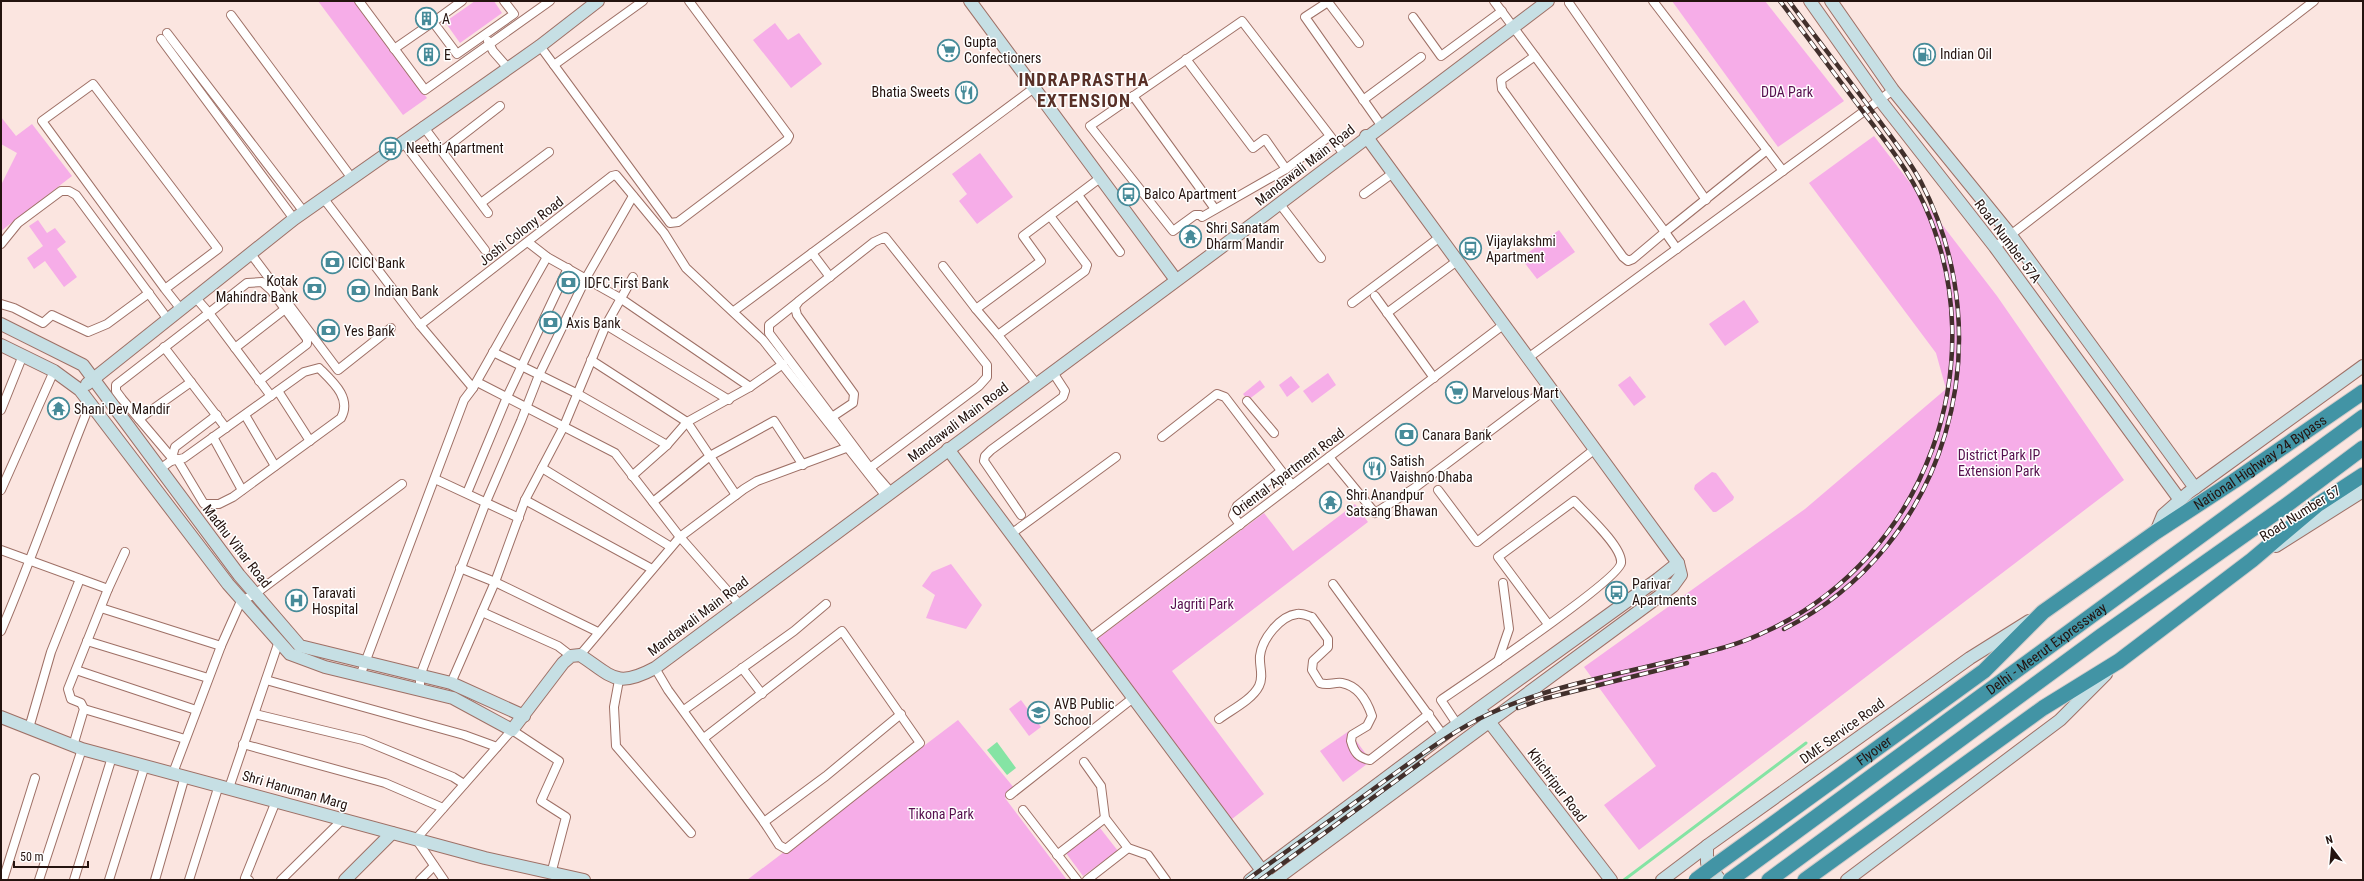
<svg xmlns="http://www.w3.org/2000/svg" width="2364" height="881" viewBox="0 0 2364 881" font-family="'Roboto Condensed',sans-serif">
	<rect width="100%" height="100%" fill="#fbe5e0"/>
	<!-- green -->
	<g fill="#f6ade8">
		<path d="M318 1H355L427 98 403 115Z"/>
		<path d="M475 1H494L502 13 460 43 445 22Z"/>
		<path d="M1672 1H1765L1844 101 1778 147Z"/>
		<path d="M775 23 788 40 799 33 822 64 791 88 753 40Z"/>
		<path d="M1 117 16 136 32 124 72 176 1 231V185L17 153 1 144Z"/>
		<path d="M1874 136 1997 296 2124 480 1639 850 1604 805 1656 766 1584 667 1805 509 1946 389 1936 353 1809 183Z"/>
		<path d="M980 153 1013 197 977 224 959 201 967 194 952 174Z"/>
		<path d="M38 220 47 233 55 228 66 242 57 249 77 277 64 287 45 261 34 269 27 258 43 246 29 226Z"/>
		<path d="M1559 230 1575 252 1537 279 1521 258Z"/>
		<path d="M1744 300 1759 322 1725 346 1709 324Z"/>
		<path d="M1328 373 1336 385 1312 403 1303 391Z"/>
		<path d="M1291 376 1300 387 1287 397 1279 385Z"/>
		<path d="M1630 376 1646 397 1634 406 1618 385Z"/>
		<path d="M1260 380 1265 387 1248 400 1243 394Z"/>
		<path d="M1712 472 1716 473 1734 497 1733 500 1716 512H1713L1694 489 1695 485Z"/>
		<path d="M1355 504 1368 522 1172 671 1264 794 1232 819 1096 640 1264 513 1293 551Z"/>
		<path d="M951 564 982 605 966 629 926 618 935 595 922 586 932 572Z"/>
		<path d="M1021 700 1041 727 1029 736 1009 709Z"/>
		<path d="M958 720 1015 789 1005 798 1067 880H747Z"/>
		<path d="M1349 731 1371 761 1343 782 1320 751Z"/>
		<path d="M1100 828 1118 851 1083 876 1066 853Z"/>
	</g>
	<!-- water -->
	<path fill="#85e4a4" d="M997 742 1016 768 1007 775 987 750Z"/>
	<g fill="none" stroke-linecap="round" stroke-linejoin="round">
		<!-- stream -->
		<path stroke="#85e4a4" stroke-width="3" d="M1624 880 1806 743"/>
		<defs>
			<g id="street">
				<path d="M359 1 425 90 550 1"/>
				<path d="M462 1 433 22 457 54 514 14 504 1"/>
				<path d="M1494 1 1665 232 1633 259 1628 261 1623 257 1502 89 1501 80 1535 56"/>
				<path d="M1653 1 1783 171"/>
				<path d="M1569 3 1706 200"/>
				<path d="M231 15 351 177"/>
				<path d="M1413 17 1441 56 1502 11"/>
				<path d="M167 33 304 212"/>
				<path d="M161 39 294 219"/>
				<path d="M488 41 493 51 507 67"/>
				<path d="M1359 43 1328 2 1305 17 1381 125"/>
				<path d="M540 46 670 223 678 222 787 140 789 136 689 1"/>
				<path d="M394 49 433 22"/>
				<path d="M1186 59 1253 148 1265 139 1286 169"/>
				<path d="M554 65 643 1"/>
				<path d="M1133 96 1215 209"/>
				<path d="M1363 100 1421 57"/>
				<path d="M423 126 488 213"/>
				<path d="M1330 136 1286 169 1202 217 1200 215H1195L1173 231 1090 126 1242 21 1344 154"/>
				<path d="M403 142 485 250"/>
				<path d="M442 151 500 106"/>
				<path d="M1364 194 1393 173"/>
				<path d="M1078 195 1120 252"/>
				<path d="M324 199 420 325 473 388"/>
				<path d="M481 203 549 152"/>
				<path d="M1279 203 1321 258"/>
				<path d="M529 243 547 257 620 298 750 387"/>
				<path d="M1 244 18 223 61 191H69L76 195 167 318"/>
				<path d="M1995 247 2314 1"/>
				<path d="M1677 249 1665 232 1767 150"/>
				<path d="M812 253 830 277"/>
				<path d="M251 254 338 370 391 328"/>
				<path d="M943 266 976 309"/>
				<path d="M165 289 218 249 93 84 42 121 165 289 180 308"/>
				<path d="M1375 296 1434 378"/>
				<path d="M195 297 209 313 247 283 262 282 271 290 307 339V344L259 381"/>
				<path d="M798 302 769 325V333L832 417"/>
				<path d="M1352 303 1440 237"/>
				<path d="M1 304 14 308 43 323 52 315 88 332 107 324 149 293"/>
				<path d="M734 311 1034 88"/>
				<path d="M1387 313 1457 261"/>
				<path d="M420 325 612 176 616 175 664 233 686 268 763 340 885 495"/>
				<path d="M606 325 729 400"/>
				<path d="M998 335 976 309 1041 261 1023 236 1100 178"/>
				<path d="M164 347 226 428"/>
				<path d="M235 348 285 309"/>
				<path d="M493 352 578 394 667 445"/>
				<path d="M1528 358 1893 90"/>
				<path d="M591 360 687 422 736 495"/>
				<path d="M477 382 615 453 680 537 739 604"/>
				<path d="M1036 383 998 335 1085 271 1087 265 1050 216"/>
				<path d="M278 391 310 441"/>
				<path d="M1247 401 1274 433"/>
				<path d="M1 410 23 355"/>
				<path d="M245 415 275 466"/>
				<path d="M139 419 191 382"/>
				<path d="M213 437 242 490"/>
				<path d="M1162 437 1217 394 1225 397 1292 485"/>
				<path d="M1329 457 1375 513 1413 489 1550 386"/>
				<path d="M172 458 122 399 116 391V385L209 313 271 396"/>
				<path d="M171 461 184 458 304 372 319 368C333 382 352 398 341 418L233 497 219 504H204L177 459"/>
				<path d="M542 468 671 547"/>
				<path d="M870 468 832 417 853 403 854 394 797 315 795 307 799 301 874 242 885 237 987 365V377L979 386 870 468 890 491"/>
				<path d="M160 469 171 461 175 447 217 415"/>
				<path d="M632 476 667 445 687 422 750 387 783 364"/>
				<path d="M435 479 519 518"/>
				<path d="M1 490 54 371"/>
				<path d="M1438 490 1477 542 1595 449"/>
				<path d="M467 493 507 397 568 268"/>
				<path d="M525 500 652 569"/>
				<path d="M653 502 710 456 774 421 803 465"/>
				<path d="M1021 515 984 461 985 456 991 450 1063 397 1065 391 1052 371"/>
				<path d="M1240 525 1233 515 1237 506 1281 471"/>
				<path d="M1011 534 1116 457"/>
				<path d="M1 550 108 589"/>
				<path d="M460 568 495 582 598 632"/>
				<path d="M1333 584 1443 735"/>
				<path d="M101 608 221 646"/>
				<path d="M482 612 558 646 571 656"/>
				<path d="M1 631C33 556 59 480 90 404"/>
				<path d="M1089 639 1503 325"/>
				<path d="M87 641 208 678"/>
				<path d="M580 655 680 537 744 489 757 481 846 448"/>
				<path d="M1498 661 1509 629 1503 583"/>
				<path d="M655 668 668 690 764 822 779 845 786 849 920 743 842 631 704 738"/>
				<path d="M742 668 762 694"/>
				<path d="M76 670 196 710"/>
				<path d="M360 676 464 400 473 388 547 257"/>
				<path d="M266 680 464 735 497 747"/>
				<path d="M619 680 614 707 616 746 691 833"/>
				<path d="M451 683 495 582 525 500 564 426 606 325 633 277"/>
				<path d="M420 690V676L486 502 521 421 539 375 586 278 633 196"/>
				<path d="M84 709 185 739"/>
				<path d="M684 710 794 631 826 604"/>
				<path d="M255 714 363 740 453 777 464 784"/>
				<path d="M1219 719C1231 710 1252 700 1259 686 1264 676 1259 666 1260 656 1262 639 1280 616 1297 614 1301 613 1308 616 1312 617L1328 639V647L1313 661 1312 670 1320 683C1328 686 1334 682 1342 683 1358 686 1367 701 1372 716L1367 726 1352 735 1351 741C1354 752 1358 758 1370 760L1429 714"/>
				<path d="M1457 724 1441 700C1464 684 1619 580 1621 563 1623 547 1585 513 1574 501L1498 557 1548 624"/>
				<path d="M29 728 51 652 80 579"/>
				<path d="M243 744 385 783 443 808"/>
				<path d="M73 746 84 709 81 703 71 699 68 689 108 589 125 552"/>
				<path d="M1084 762 1101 786 1105 818 1128 848 1148 855 1166 880"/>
				<path d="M173 773 221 646 241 601 255 594 402 484"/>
				<path d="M229 788 279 641"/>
				<path d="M1010 795 1133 698"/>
				<path d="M1023 810 1077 880"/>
				<path d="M764 822 826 776 901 714"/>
				<path d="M1057 855 1105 818"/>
				<path d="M3 880 35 778"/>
				<path d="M39 880 82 749"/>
				<path d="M74 880 112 757"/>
				<path d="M109 880 145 765"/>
				<path d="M155 880 185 776"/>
				<path d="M189 880 219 785"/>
				<path d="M249 880 245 878 276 801"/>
				<path d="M281 880 343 819"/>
				<path d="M420 880 434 866"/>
				<path d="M444 880 416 839 512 730 559 761 541 801 566 817 551 874"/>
				<path d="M1087 880 1128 848"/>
			</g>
			<g id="secondary">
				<path d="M970 1 1176 280"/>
				<path d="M1810 1 1880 100 1995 247 2180 500"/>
				<path d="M1831 1 1893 90 2010 234 2195 488"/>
				<path d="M1 324 83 365 239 575 300 646 451 683 524 716"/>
				<path d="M1 345 54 371 80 390 228 584 290 654 325 667 453 698 512 730 563 663 571 656 580 655C612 676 616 689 655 668L1270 211 1548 1"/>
				<path d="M87 384 294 219 540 46 598 1"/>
				<path d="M948 449 1269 880"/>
				<path d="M2156 532 2163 515 2188 493 2363 366"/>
				<path d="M2276 546 2363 491"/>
				<path d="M1484 715 1611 880"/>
				<path d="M1 717 82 749 485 858 584 880"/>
				<path d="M1707 846V863L1720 880"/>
				<path d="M345 880 392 833"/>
				<path d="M1250 880 1478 709 1658 579 1678 563"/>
				<path d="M1275 880 1673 586 1681 575 1678 563 1366 136"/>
				<path d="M1662 880 1707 846 1970 658 2029 621"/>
				<path d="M1847 880 2060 720 2106 674"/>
			</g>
			<g id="highway">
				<path id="s1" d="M1716 865 1984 671 2043 612 2156 532 2234 481 2363 392"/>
				<path id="s2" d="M1730 880 2363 417"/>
				<path d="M1769 880 2101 636 2284 507 2363 448"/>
				<path d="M1805 880 2043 708 2119 661 2252 560 2317 505 2363 475"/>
			</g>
		</defs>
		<!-- street casing -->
		<use href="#street" stroke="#9e7066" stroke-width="10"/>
		<!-- secondary casing -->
		<use href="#secondary" stroke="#9e7066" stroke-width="14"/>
		<!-- highway casing -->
		<use href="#highway" stroke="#cfcbca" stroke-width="17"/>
		<!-- street -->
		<use href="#street" stroke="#fff" stroke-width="8"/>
		<!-- secondary -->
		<use href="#secondary" stroke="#c6dfe4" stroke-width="12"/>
		<!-- highway -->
		<use href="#highway" stroke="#4294a5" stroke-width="15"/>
		<defs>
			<g id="rail">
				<path d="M1784 629C1948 546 2004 342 1921 182 1910 161 1895 142 1881 123 1851 82 1819 42 1789 1"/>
				<path d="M1518 708 1543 699 1687 663"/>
				<path d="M1247 880C1292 847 1338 815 1383 782 1418 757 1452 731 1491 713 1548 687 1610 676 1671 661 1704 653 1737 646 1767 631 1926 557 1996 363 1924 204 1908 169 1884 139 1861 109 1834 73 1807 37 1780 1"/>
				<path d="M1260 880 1423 761"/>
			</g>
		</defs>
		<!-- rail casing -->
		<use href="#rail" stroke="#42302c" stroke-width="4.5"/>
		<!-- rail -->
		<use href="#rail" stroke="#fff" stroke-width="3" stroke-dasharray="9" stroke-linecap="butt"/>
		<defs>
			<path id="highway-bridge" d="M1696 880 1716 865"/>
		</defs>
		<!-- highway-bridge casing -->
		<use href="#highway-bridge" stroke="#cfcbca" stroke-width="17" stroke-linecap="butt"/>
		<!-- highway-bridge -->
		<use href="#highway-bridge" stroke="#4294a5" stroke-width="15"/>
	</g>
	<!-- icons -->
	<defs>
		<symbol id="building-ring" viewBox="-11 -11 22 22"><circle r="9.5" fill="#fff" stroke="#478b99" stroke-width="1.5"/><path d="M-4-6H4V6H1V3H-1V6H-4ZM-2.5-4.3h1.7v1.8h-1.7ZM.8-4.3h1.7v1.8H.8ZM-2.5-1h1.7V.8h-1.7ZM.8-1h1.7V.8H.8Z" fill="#478b99"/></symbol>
		<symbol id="supermarket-ring" viewBox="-11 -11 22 22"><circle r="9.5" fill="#fff" stroke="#478b99" stroke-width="1.5"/><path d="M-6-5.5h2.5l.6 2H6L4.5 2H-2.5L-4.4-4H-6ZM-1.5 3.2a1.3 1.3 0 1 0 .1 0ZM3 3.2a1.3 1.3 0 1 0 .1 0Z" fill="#478b99"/></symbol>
		<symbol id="fuel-ring" viewBox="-11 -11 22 22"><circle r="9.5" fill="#fff" stroke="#478b99" stroke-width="1.5"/><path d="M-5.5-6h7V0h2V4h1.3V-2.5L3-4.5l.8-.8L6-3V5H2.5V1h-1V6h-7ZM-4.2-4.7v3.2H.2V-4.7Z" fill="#478b99"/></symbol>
		<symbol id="restaurant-ring" viewBox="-11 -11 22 22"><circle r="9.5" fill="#fff" stroke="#478b99" stroke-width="1.5"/><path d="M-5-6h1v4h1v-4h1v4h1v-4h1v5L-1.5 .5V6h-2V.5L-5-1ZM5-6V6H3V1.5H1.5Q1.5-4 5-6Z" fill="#478b99"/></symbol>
		<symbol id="bus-ring" viewBox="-11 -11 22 22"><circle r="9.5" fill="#fff" stroke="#478b99" stroke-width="1.5"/><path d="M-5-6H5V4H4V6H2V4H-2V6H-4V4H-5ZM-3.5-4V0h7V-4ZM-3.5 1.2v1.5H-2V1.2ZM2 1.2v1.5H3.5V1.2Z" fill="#478b99"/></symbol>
		<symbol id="temple-ring" viewBox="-11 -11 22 22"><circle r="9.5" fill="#fff" stroke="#478b99" stroke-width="1.5"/><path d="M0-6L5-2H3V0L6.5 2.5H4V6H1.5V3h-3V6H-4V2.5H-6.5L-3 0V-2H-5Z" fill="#478b99"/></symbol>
		<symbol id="bank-ring" viewBox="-11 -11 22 22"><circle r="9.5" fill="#fff" stroke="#478b99" stroke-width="1.5"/><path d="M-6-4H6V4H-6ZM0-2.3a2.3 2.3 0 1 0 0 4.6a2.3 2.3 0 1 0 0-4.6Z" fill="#478b99"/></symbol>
		<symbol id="hospital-ring" viewBox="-11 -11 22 22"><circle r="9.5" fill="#fff" stroke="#478b99" stroke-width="1.5"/><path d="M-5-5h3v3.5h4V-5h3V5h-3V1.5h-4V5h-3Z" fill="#478b99"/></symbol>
		<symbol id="school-ring" viewBox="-11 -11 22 22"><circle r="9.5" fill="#fff" stroke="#478b99" stroke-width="1.5"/><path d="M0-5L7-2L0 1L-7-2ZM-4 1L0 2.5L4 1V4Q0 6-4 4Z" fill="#478b99"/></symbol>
	</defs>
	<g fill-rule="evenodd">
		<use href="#building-ring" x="414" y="6" width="25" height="25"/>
		<use href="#supermarket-ring" x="936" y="38" width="25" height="25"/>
		<use href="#fuel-ring" x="1912" y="42" width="25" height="25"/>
		<use href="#building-ring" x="416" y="42" width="25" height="25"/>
		<use href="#restaurant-ring" x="954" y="80" width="25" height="25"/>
		<use href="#bus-ring" x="378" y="136" width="25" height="25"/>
		<use href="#bus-ring" x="1116" y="182" width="25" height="25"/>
		<use href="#temple-ring" x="1178" y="224" width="25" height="25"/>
		<use href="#bus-ring" x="1458" y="236" width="25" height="25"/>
		<use href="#bank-ring" x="320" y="250" width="25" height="25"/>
		<use href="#bank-ring" x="556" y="270" width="25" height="25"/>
		<use href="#bank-ring" x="302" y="276" width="25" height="25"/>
		<use href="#bank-ring" x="346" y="278" width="25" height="25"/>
		<use href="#bank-ring" x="538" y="310" width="25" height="25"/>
		<use href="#bank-ring" x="316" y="318" width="25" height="25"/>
		<use href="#supermarket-ring" x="1444" y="380" width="25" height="25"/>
		<use href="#temple-ring" x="46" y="396" width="25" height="25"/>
		<use href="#bank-ring" x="1394" y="422" width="25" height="25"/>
		<use href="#restaurant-ring" x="1362" y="456" width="25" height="25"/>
		<use href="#temple-ring" x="1318" y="490" width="25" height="25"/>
		<use href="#bus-ring" x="1604" y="580" width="25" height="25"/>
		<use href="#hospital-ring" x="284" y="588" width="25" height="25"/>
		<use href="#school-ring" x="1026" y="700" width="25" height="25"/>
	</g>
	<g text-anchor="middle" stroke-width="3" stroke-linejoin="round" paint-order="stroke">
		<!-- poi labels -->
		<g font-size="14" fill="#24130f" stroke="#fff" text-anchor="start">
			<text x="442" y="24">A</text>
			<text x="964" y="47">Gupta<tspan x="964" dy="16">Confectioners</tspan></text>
			<text x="1940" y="59">Indian Oil</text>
			<text x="444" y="60">E</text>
			<text x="950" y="97" text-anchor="end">Bhatia Sweets</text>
			<text x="406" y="153">Neethi Apartment</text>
			<text x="1144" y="199">Balco Apartment</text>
			<text x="1206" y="233">Shri Sanatam<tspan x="1206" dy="16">Dharm Mandir</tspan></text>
			<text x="1486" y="246">Vijaylakshmi<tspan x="1486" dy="16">Apartment</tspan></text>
			<text x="348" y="268">ICICI Bank</text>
			<text x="298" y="286" text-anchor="end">Kotak<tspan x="298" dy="16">Mahindra Bank</tspan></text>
			<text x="584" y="288">IDFC First Bank</text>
			<text x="374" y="296">Indian Bank</text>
			<text x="566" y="328">Axis Bank</text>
			<text x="344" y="336">Yes Bank</text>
			<text x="1472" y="398">Marvelous Mart</text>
			<text x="74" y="414">Shani Dev Mandir</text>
			<text x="1422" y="440">Canara Bank</text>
			<text x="1390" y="466">Satish<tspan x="1390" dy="16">Vaishno Dhaba</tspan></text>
			<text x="1346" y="500">Shri Anandpur<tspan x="1346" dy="16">Satsang Bhawan</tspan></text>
			<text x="1632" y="589">Parivar<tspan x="1632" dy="16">Apartments</tspan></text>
			<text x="312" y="598">Taravati<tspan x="312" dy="16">Hospital</tspan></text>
			<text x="1054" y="709">AVB Public<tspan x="1054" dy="16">School</tspan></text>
		</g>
		<!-- park labels -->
		<g font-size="14" fill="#550e4d" stroke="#fff">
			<text x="1787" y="97">DDA Park</text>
			<text x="1999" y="460">District Park IP<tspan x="1999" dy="16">Extension Park</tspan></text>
			<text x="1202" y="609">Jagriti Park</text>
			<text x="941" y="819">Tikona Park</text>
		</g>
		<!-- street labels -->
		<g font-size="14" fill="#24130f" stroke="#fff">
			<text transform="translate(1305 165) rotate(-38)" y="5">Mandawali Main Road</text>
			<text transform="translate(521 231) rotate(-38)" y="5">Joshi Colony Road</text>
			<text transform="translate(2008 241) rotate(53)" y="5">Road Number 57A</text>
			<text transform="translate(958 422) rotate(-37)" y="5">Mandawali Main Road</text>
			<text dy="5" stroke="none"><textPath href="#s1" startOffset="678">National Highway 24 Bypass</textPath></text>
			<text transform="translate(1288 472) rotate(-37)" y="5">Oriental Apartment Road</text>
			<text transform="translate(2300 513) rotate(-32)" y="5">Road Number 57</text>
			<text transform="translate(237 546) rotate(52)" y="5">Madhu Vihar Road</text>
			<text transform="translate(698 616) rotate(-37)" y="5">Mandawali Main Road</text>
			<text dy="5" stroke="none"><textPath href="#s2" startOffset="392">Delhi - Meerut Expressway</textPath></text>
			<text transform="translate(1842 731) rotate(-36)" y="5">DME Service Road</text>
			<text dy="5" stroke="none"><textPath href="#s1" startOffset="195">Flyover</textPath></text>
			<text transform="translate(1557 785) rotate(53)" y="5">Khichripur Road</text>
			<text transform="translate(295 790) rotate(16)" y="5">Shri Hanuman Marg</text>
		</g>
		<!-- district labels -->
		<g font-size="18" font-weight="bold" letter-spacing="1" fill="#583027" stroke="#fff">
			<text x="1084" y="86">INDRAPRASTHA<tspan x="1084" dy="21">EXTENSION</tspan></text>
		</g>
	</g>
	<!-- border -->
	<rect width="2364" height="881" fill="none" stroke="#24130f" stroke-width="4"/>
	<!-- north arrow -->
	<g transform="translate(2332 849) rotate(344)" stroke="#ffffff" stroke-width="3" paint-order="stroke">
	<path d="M0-3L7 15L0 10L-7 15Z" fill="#24130f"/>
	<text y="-6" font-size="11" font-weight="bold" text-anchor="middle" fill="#24130f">N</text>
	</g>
	<!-- scale -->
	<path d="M14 861v6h74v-6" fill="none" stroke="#24130f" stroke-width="2"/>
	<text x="20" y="861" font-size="12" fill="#24130f" stroke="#ffffff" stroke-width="3" paint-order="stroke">50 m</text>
</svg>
